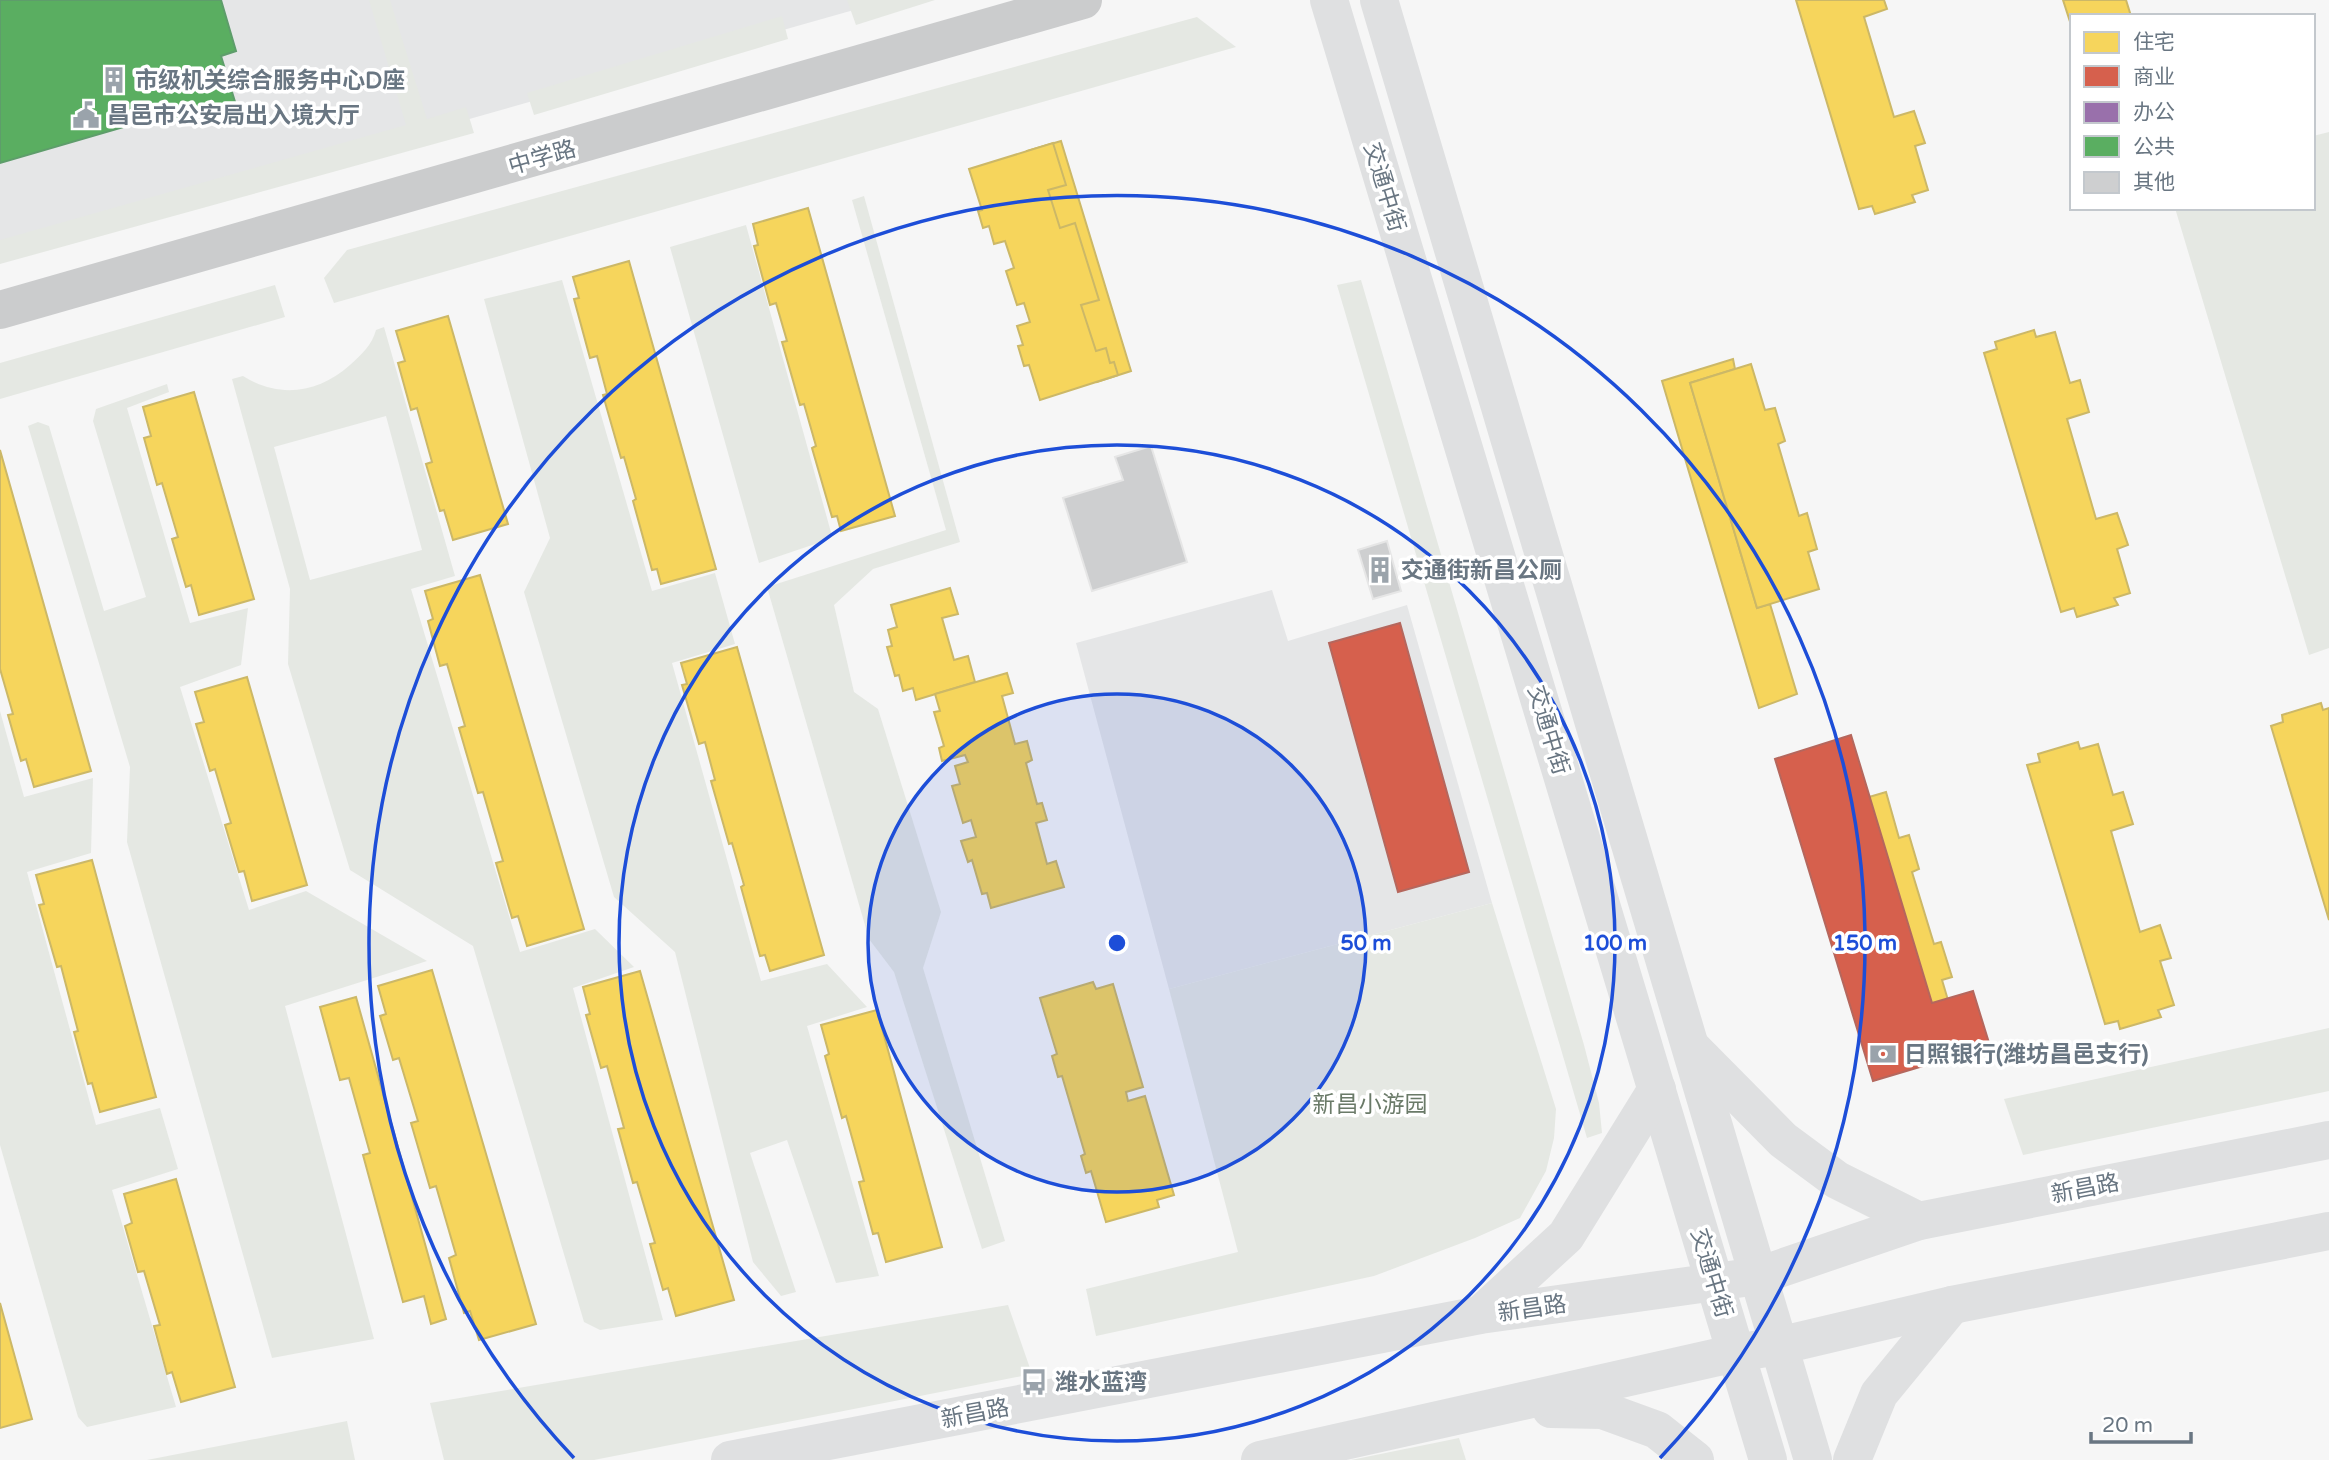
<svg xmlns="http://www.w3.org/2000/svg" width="2329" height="1460" viewBox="0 0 2329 1460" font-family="'Varela Round','Noto Sans SC',sans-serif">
	<rect width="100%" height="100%" fill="#f6f6f6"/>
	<!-- built -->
	<g fill="#e5e6e7">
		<path d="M0 0H889L0 252Z"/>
		<path d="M1272 590 1288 641 1407 605 1492 903 1169 989 1076 643Z"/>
	</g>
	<!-- green -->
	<g fill="#e5e8e3" fill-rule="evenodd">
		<path d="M369 0H390L427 119 466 107 474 133 0 264V240L406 125Z"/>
		<path d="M847 0H935L856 25Z"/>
		<path d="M782 16 788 39 534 115 527 93Z"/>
		<path d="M1197 17 1236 47 334 303 324 278 347 250Z"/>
		<path d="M2329 132V648L2309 655 2175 208H2313V136Z"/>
		<path d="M864 196 960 542 873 569 834 605 854 692 878 709 941 912 923 968 1005 1241 982 1249 894 972 869 939 767 587 946 530 852 200Z"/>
		<path d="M746 225 832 536 821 542 759 563 670 247Z"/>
		<path d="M562 280 652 591 715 573 735 644 672 663 761 981 827 964 867 1007 807 1026 879 1276 836 1283 787 1140 750 1153 796 1292 781 1296 753 1262 675 952 614 897 524 592 550 538 484 299Z"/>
		<path d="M1361 280 1584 1045 1599 1103 1602 1133 1587 1138 1337 285Z"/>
		<path d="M275 285 285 317 0 399V363Z"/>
		<path d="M384 327 455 576 411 589 520 952 595 929 634 967 573 988 663 1320 600 1330 584 1322 473 946 350 870 288 664 290 589 232 379 243 376C279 399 319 393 350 365 362 354 372 345 376 330ZM386 416 422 550 310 580 274 447Z"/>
		<path d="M167 384 169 392 127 408 190 623 248 608 241 665 180 687 249 910 306 891 427 961 285 1006 374 1339 272 1358 127 842 130 767 28 426 38 422 49 426 104 611 146 597 93 421 96 409Z"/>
		<path d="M0 711 24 797 93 778 91 853 27 872 96 1125 160 1108 178 1169 112 1190 176 1407 87 1427 78 1417 0 1145Z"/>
		<path d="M1492 903 1556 1109 1554 1138 1546 1171 1520 1218 1475 1238 1374 1276 1096 1336 1086 1289 1238 1252 1169 989Z"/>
		<path d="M2329 1028V1091L2023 1155 2004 1099Z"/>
		<path d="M1008 1305 1032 1374 594 1460H444L430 1403Z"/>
		<path d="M347 1421 355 1460H147Z"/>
		<path d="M1459 1438 1466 1460H1351Z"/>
	</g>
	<!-- homes -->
	<g fill="#f6d55c" stroke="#ccb867" stroke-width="2">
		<path d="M1796 0H1884L1887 9 1864 17 1894 117 1914 111 1925 143 1915 146 1928 190 1912 195 1915 202 1875 214 1872 206 1859 209Z"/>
		<path d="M2063 0H2126L2131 16H2072V28Z"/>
		<path d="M1061 141 1131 371 1097 382 1027 151Z"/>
		<path d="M1053 143 1066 185 1048 190 1060 228 1075 223 1099 300 1081 305 1096 351 1106 348 1110 363 1114 362 1118 375 1040 400 1029 365 1024 366 1018 346 1023 345 1017 326 1030 322 1024 303 1017 305 1006 271 1014 268 1005 241 994 244 989 226 983 228 978 211 982 210 969 169Z"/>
		<path d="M808 208 895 516 841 531 837 516 832 517 812 448 816 446 804 404 800 405 782 342 787 341 776 303 770 305 754 246 758 245 753 224Z"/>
		<path d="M629 261 716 569 661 584 657 569 652 570 633 501 636 499 624 457 621 458 603 395 607 394 597 356 590 358 574 299 579 298 573 277Z"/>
		<path d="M448 316 508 524 453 540 444 510 440 511 426 464 432 462 417 408 411 410 398 363 405 361 396 331Z"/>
		<path d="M2034 330 2036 337 2055 332 2070 383 2080 380 2089 412 2067 419 2096 519 2117 513 2128 545 2117 549 2130 593 2114 598 2118 605 2077 617 2074 608 2061 612 1984 353 1997 349 1995 342Z"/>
		<path d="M1733 359 1735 369 1690 383 1757 608 1770 604 1797 694 1759 708 1662 381Z"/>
		<path d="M1751 364 1765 410 1775 408 1785 441 1778 444 1799 516 1807 513 1817 549 1808 552 1819 589 1757 608 1690 383Z"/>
		<path d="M194 392 254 599 199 615 191 585 186 587 172 539 178 537 162 483 157 485 144 438 151 436 143 407Z"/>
		<path d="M0 450 91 771 34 787 26 759 21 761 8 715 13 714 0 669Z"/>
		<path d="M480 575 584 929 527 946 518 916 512 918 496 863 503 861 483 792 478 793 459 728 465 726 447 664 440 666 428 621 433 619 425 591Z"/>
		<path d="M950 588 958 614 942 618 954 660 968 656 975 682 916 700 913 688 903 691 899 675 895 676 887 647 892 646 888 630 897 627 891 605Z"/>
		<path d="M737 647 824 955 770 971 765 955 760 956 741 887 744 885 732 843 729 844 711 781 715 780 705 742 699 744 682 685 687 684 681 663Z"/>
		<path d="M1007 673 1013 693 1002 696 1015 744 1027 741 1032 760 1026 763 1037 804 1042 803 1047 820 1036 823 1047 864 1056 861 1064 887 991 908 987 893 982 894 972 860 968 862 961 841 976 837 971 820 963 823 952 786 960 784 955 766 968 762 965 755 942 761 939 748 944 746 934 712 940 711 935 694Z"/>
		<path d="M247 677 307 885 252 901 244 871 239 872 225 825 231 823 215 769 210 771 196 724 204 722 195 692Z"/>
		<path d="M2321 703 2323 710 2329 708V920L2271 726 2283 722 2282 715Z"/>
		<path d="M2078 742 2080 749 2098 744 2113 795 2123 792 2133 824 2111 831 2140 932 2160 925 2171 958 2160 961 2174 1005 2158 1010 2161 1017 2120 1029 2118 1021 2105 1024 2027 765 2040 762 2038 754Z"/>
		<path d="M1886 792 1899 838 1909 835 1919 869 1912 872 1934 944 1941 942 1952 977 1942 980 1953 1017 1891 1035 1825 810Z"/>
		<path d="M92 860 156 1097 100 1112 92 1083 88 1084 74 1032 78 1031 61 966 57 967 39 905 44 904 36 875Z"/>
		<path d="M432 970 536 1324 479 1340 470 1311 464 1313 449 1258 456 1255 436 1186 430 1188 411 1123 418 1121 399 1058 393 1060 380 1016 386 1014 378 986Z"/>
		<path d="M640 971 734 1300 676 1316 668 1288 663 1290 650 1244 655 1243 637 1182 633 1183 618 1129 624 1128 607 1066 601 1068 586 1015 590 1014 583 987Z"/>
		<path d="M1093 982 1096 989 1113 984 1143 1087 1126 1092 1128 1101 1145 1096 1174 1195 1157 1200 1159 1207 1106 1222 1091 1171 1086 1173 1081 1156 1085 1154 1062 1076 1058 1077 1052 1056 1057 1054 1040 998Z"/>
		<path d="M356 997 446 1319 431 1324 424 1296 403 1302 363 1155 370 1153 349 1078 340 1080 320 1007Z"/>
		<path d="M877 1010 942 1247 886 1262 878 1233 873 1234 859 1182 864 1181 846 1116 842 1118 825 1056 829 1054 821 1025Z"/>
		<path d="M176 1179 235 1387 181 1402 172 1372 167 1374 154 1326 160 1325 144 1271 138 1272 125 1226 132 1223 124 1194Z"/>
		<path d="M0 1303 32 1419 0 1428Z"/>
	</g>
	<!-- shops -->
	<g fill="#d6604d" stroke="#b5675d" stroke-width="2">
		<path d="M1400 623 1469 872 1398 892 1329 643Z"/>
		<path d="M1851 735 1932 1003 1973 991 1990 1046 1873 1081 1775 759Z"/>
	</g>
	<!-- offices -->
	<path fill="#9970ab" stroke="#8b729f" stroke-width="2" d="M0 0H27L54 87 0 104Z"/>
	<!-- public -->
	<path fill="#5aae61" stroke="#5e9d6b" stroke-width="2" d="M0 0H221L236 51 221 56 236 105 178 122 175 112 0 163Z"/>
	<!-- building -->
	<g fill="#cecfd0" stroke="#e6e6e6" stroke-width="2">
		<path d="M1151 446 1187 562 1092 591 1063 498 1123 480 1115 457Z"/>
		<path d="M1387 541 1401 591 1373 599 1358 550Z"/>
	</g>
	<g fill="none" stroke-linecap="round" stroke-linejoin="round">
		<!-- minor -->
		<path stroke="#cbcccd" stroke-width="38" d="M0 310 1083 0"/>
		<!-- major -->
		<g stroke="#dfe0e1" stroke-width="38">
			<path d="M1329 0 1768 1460"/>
			<path d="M1379 0 1813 1460"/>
			<path d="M1692 1048 1783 1140 1837 1180 1919 1221"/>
			<path d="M1480 1315 1566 1236 1657 1089"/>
			<path d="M1551 1409 1602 1410 1657 1430 1695 1460"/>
			<path d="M730 1460 1480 1315 1758 1276 1919 1221 2329 1140"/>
			<path d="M1260 1460 1736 1353 1778 1346 1952 1305 2329 1231"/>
			<path d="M1852 1460 1879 1394 1952 1305"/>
		</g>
	</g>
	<!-- distance rings -->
	<circle cx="1117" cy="943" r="249" fill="#1d4ed8" fill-opacity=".12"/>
	<g fill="none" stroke="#1d4ed8" stroke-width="3.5">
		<circle cx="1117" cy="943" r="249"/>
		<circle cx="1117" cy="943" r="498"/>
		<path d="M574 1458A748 748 0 1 1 1660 1458"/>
	</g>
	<!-- icons -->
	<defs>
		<symbol id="building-bare" viewBox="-9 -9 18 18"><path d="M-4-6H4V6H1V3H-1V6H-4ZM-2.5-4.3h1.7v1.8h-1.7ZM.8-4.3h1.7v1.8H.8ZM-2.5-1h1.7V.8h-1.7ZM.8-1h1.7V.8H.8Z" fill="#9aa3ab" stroke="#fff" stroke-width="2.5" paint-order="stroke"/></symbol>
		<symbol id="civic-bare" viewBox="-9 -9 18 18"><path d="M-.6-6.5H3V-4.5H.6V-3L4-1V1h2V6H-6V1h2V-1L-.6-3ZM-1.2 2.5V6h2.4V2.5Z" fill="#9aa3ab" stroke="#fff" stroke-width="2.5" paint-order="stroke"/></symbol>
		<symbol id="bank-bare" viewBox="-9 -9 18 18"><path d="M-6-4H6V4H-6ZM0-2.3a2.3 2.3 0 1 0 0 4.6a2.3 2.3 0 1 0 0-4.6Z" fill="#9aa3ab" stroke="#fff" stroke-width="2.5" paint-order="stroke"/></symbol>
		<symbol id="bus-bare" viewBox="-9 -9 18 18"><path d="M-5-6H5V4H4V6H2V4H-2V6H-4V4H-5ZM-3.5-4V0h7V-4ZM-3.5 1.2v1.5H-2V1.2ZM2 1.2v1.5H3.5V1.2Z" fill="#9aa3ab" stroke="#fff" stroke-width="2.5" paint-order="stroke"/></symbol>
	</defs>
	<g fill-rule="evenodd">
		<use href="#building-bare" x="95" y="61" width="38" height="38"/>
		<use href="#civic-bare" x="67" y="96" width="38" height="38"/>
		<use href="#building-bare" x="1361" y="551" width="38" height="38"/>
		<use href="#bank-bare" x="1864" y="1035" width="38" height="38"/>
		<use href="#bus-bare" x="1015" y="1363" width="38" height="38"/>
	</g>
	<g text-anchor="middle" stroke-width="7" stroke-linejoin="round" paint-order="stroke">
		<!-- poi labels -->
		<g font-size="23" font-weight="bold" fill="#697682" stroke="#fff" text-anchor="start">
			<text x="135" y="88">市级机关综合服务中心D座</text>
			<text x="107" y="123">昌邑市公安局出入境大厅</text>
			<text x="1401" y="578">交通街新昌公厕</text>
			<text x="1904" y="1062">日照银行(潍坊昌邑支行)</text>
			<text x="1055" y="1390">潍水蓝湾</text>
		</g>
		<!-- street labels -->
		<g font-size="23" fill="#697682" stroke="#fff">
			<text transform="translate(542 157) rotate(-16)" y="8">中学路</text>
			<text transform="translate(1385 187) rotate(73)" y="8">交通中街</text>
			<text transform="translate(1549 730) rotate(73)" y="8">交通中街</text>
			<text transform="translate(2085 1188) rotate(-11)" y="8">新昌路</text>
			<text transform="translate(1712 1273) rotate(73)" y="8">交通中街</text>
			<text transform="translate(1532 1308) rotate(-8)" y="8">新昌路</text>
			<text transform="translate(975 1413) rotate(-11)" y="8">新昌路</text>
		</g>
		<!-- park labels -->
		<g font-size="23" fill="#6a7a68" stroke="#fff">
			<text x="1370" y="1112">新昌小游园</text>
		</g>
	</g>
	<circle cx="1117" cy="943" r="10" fill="#1d4ed8" stroke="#fff" stroke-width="3.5"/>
	<g font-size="21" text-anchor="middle" font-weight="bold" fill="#1d4ed8" stroke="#fff" stroke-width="7" stroke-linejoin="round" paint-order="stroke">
		<text x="1366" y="950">50 m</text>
		<text x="1615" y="950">100 m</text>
		<text x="1865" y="950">150 m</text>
	</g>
	<!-- legend -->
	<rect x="2070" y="14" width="245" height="196" fill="#ffffff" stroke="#c3c8cd" stroke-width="2"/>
	<rect x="2084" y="32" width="35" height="21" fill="#f6d55c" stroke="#c3c8cd" stroke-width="2"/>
	<text x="2133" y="49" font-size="21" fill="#697682">住宅</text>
	<rect x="2084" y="66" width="35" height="21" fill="#d6604d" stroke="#c3c8cd" stroke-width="2"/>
	<text x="2133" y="84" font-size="21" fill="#697682">商业</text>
	<rect x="2084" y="102" width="35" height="21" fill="#9970ab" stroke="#c3c8cd" stroke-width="2"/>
	<text x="2133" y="119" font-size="21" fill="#697682">办公</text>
	<rect x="2084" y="136" width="35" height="21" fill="#5aae61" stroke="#c3c8cd" stroke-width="2"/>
	<text x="2133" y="154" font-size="21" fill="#697682">公共</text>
	<rect x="2084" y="172" width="35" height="21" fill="#cecfd0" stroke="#c3c8cd" stroke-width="2"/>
	<text x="2133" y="189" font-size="21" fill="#697682">其他</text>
	<!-- scale -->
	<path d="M2091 1432v10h100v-10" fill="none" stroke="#697682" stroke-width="3.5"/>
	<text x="2102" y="1432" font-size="21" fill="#697682" stroke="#ffffff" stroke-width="5" paint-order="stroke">20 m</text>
</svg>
